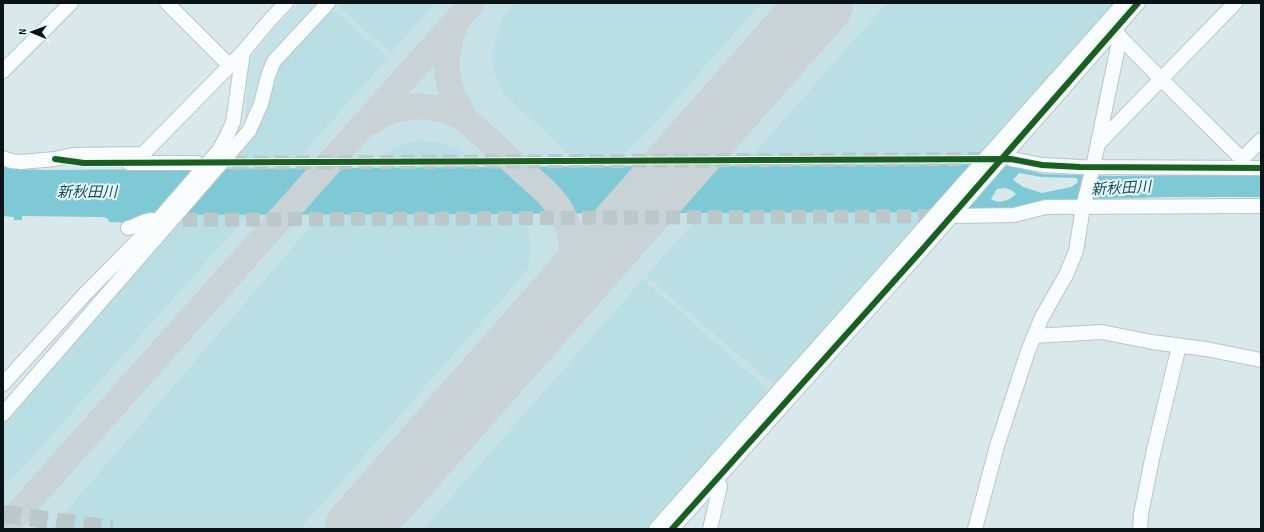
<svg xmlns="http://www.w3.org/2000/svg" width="1264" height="532" viewBox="0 0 1264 532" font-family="'Sofia Sans Condensed','Noto Sans JP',sans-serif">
	<rect width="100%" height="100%" fill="#d9e8ea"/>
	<!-- built -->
	<path fill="#c7e2e7" d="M299 3H1130L663 529H3V403L244 131 247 83 251 57 268 35Z"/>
	<!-- green -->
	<g fill="#b9dee4">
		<path d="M339 3H435L391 53 340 7Z"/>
		<path d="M516 3H761L640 140 626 152 608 161H592L576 158 560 146 503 93 494 72 492 53 498 32 503 17Z"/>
		<path d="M887 3H1118L779 383 768 380 646 276Z"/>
		<path d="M331 12H336L388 58 9 483 3 478V417L261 123 267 108 277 68 327 13Z"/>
		<path d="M419 140 442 143 462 151 520 211 527 225 530 240V256L527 270 517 282 300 529H51L304 234 390 150Z"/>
		<path d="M643 279 766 388 768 394 653 529H423Z"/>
	</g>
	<!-- water -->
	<path fill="#7fc9d6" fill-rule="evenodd" d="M3 163 19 169 44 170 1003 164 1043 174 1112 176 1261 174V197H1169L1064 200 1011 212 149 215 135 223 109 222 108 219 104 217 22 216V220H14V217L3 216ZM1019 173 1041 177 1076 178 1078 180 1077 183 1071 187 1042 193 1023 187 1013 180ZM1005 188 1011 190 1016 194C1009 200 1000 205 991 199L997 189Z"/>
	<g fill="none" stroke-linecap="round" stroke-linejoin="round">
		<!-- taxiway -->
		<g stroke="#c9d2d4" stroke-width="26">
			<path d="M456 24C440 60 445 90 468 122"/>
			<path d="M371 122C395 103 432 102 459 116 471 123 481 134 492 143 510 159 527 175 545 191"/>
			<path d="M548 194C553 200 558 205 561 211 575 235 576 269 562 293 559 299 554 305 550 311"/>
			<path d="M5 529 35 494 472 3"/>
		</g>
		<!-- runway -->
		<path stroke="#c9d2d4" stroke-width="65" d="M357 529 821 3"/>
		<!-- minor-tunnel -->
		<g stroke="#bac8ca" stroke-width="14" stroke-dasharray="14 7" stroke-linecap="butt">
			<path d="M212 163 995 159"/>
			<path d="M162 220 943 216"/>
		</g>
		<!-- major-tunnel -->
		<path stroke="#bac8ca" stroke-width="18" stroke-dasharray="18 9" stroke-linecap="butt" d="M3 514 112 529"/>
		<defs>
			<g id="minor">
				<path d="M167 3 229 65"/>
				<path d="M1120 37 1161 79 1242 159 1246 168"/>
				<path d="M3 71 71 3"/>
				<path d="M1098 144 1235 3"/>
				<path d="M3 158 11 161 21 162 55 159 73 155 143 154 243 52"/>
				<path d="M1011 159 1042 165 1080 167 1261 168"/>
				<path d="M1242 159 1261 140"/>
				<path d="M129 163H197"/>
				<path d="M956 216 1014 215 1046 207 1261 206"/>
				<path d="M128 228C138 226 142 220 152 220"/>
				<path d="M1034 336 1102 332 1152 342 1206 349 1261 360"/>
				<path d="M3 384 85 294 158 220 219 150 227 136 233 122 243 52 268 22 286 3"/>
				<path d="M3 414 249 131 261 104 268 76 274 61 328 3"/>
				<path d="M656 529 1124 3"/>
				<path d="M672 529 921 251 1138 3"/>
				<path d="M710 529 720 486 716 480"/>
				<path d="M975 529 997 446 1028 351 1042 317 1066 275 1076 251 1083 207 1093 167 1120 37 1115 29"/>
				<path d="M1140 529 1141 514 1153 454 1179 346"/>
			</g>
		</defs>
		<!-- minor casing -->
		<use href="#minor" stroke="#b9c5c7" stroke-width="16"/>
		<!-- minor -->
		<use href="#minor" stroke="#f9fcfc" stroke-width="14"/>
		<defs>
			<g id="cycleway">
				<path d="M55 159 84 163 1011 159 1042 165 1080 167 1261 168"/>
				<path d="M672 529 921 251 1138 3"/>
			</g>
		</defs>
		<!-- cycleway casing -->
		<use href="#cycleway" stroke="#e3f9fd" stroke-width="8"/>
		<!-- cycleway -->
		<use href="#cycleway" stroke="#1b5e20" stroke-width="6"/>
	</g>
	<g text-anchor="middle" stroke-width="4" stroke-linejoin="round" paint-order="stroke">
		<!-- water labels -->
		<g font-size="15" font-style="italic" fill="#1e4b52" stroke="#e3f9fd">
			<text transform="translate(1121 188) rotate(-3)" y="5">新秋田川</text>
			<text x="87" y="197">新秋田川</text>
		</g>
	</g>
	<!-- border -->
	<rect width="1264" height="532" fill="none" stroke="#0a1315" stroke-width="8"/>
	<!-- north arrow -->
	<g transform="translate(32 32) rotate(271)" stroke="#e3f9fd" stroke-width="3" paint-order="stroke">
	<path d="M0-3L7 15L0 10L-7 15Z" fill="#0a1315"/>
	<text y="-6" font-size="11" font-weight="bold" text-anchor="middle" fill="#0a1315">N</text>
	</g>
</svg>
